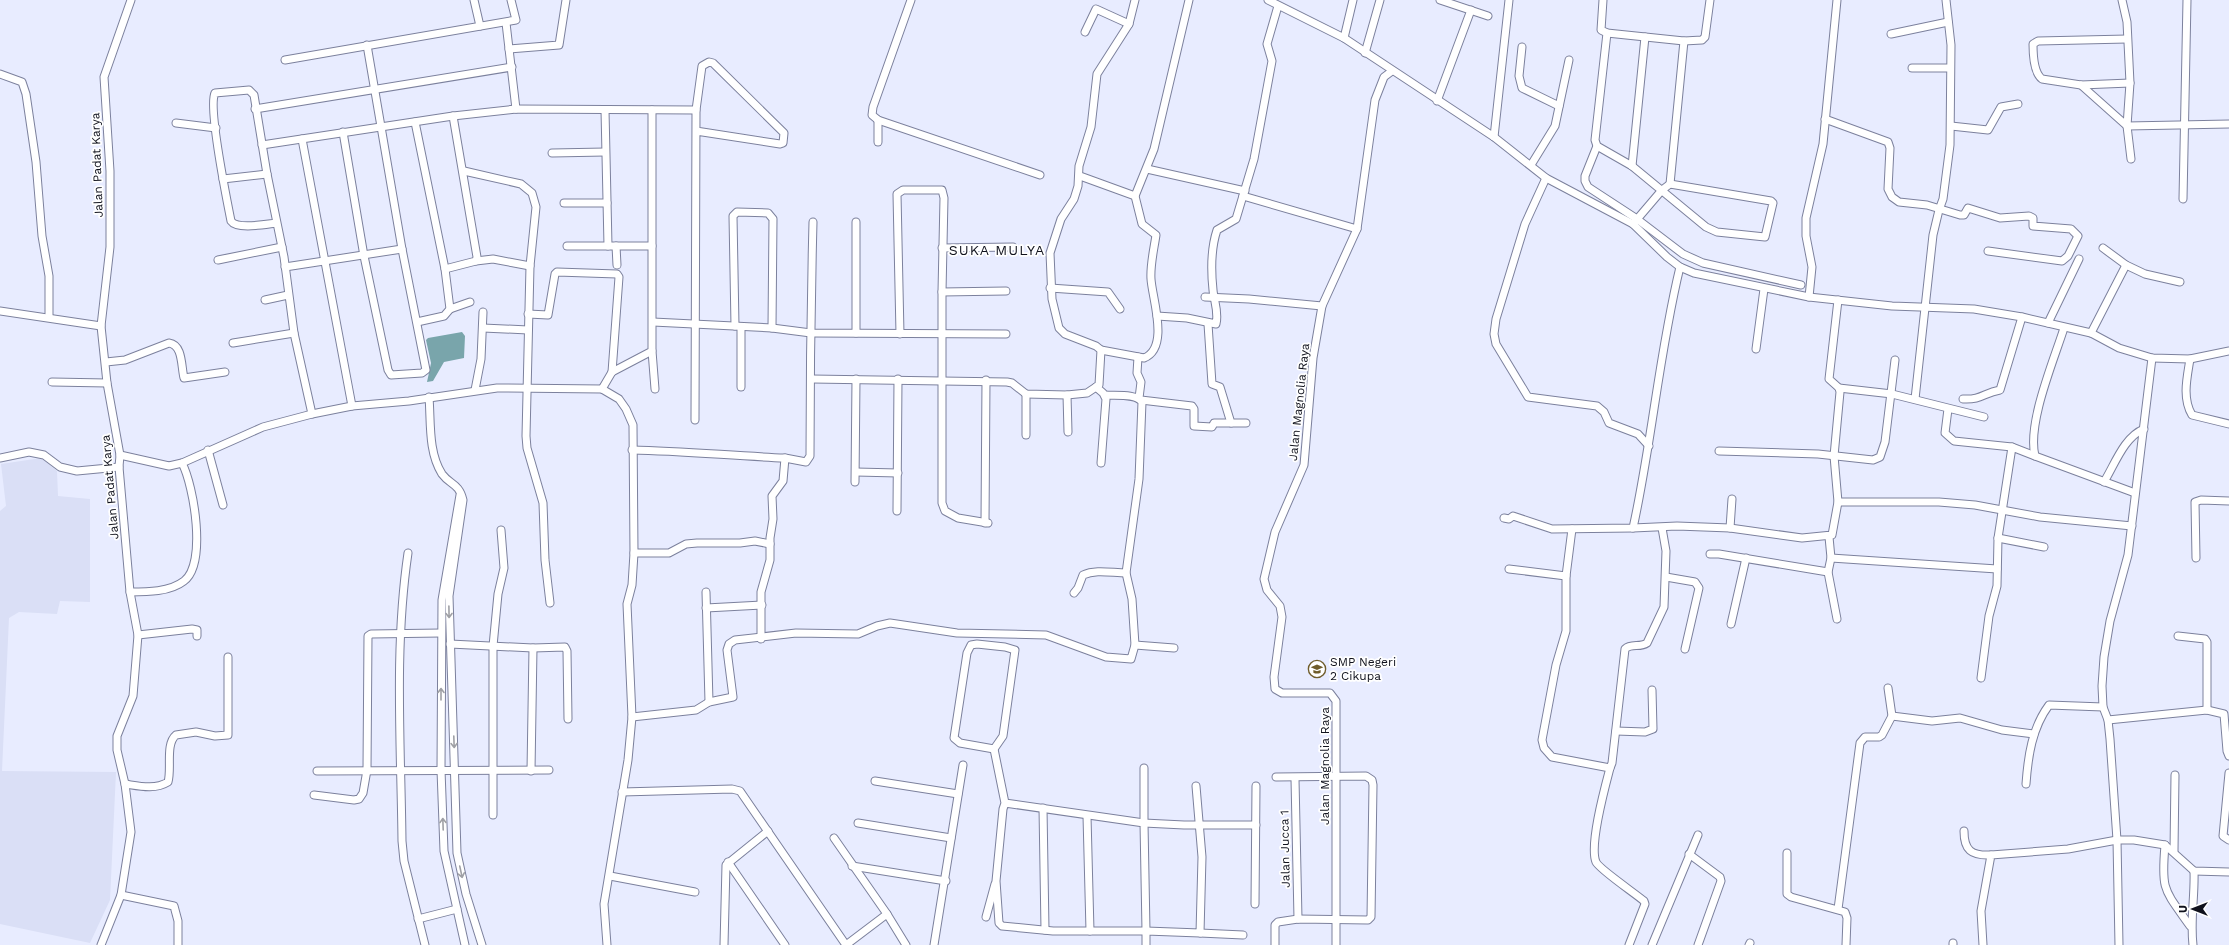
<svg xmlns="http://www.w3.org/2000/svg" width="2229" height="945" viewBox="0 0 2229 945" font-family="'Work Sans',sans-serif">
	<rect width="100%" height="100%" fill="#e8ecff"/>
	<!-- built -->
	<path fill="#dadff6" d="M41 458 57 471 58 496 90 499V602L60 601 57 614 19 612 9 618 2 771 116 772 110 900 90 943 0 924V511L6 506 1 464Z"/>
	<!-- water -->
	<path fill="#79a5ab" d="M462 332 465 336 464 358 444 362 433 381 427 382 431 363 426 340 428 338Z"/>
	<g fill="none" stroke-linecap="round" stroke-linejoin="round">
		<defs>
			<g id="street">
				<path d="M474 0 480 26"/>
				<path d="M911 0 873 107 872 115 878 120 1040 175"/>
				<path d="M1268 0 1344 38 1494 137 1546 178 1633 224 1667 257 1680 267 1694 273 1809 297 1892 306 1974 309 2022 317 2091 333 2119 348 2152 358 2190 359 2229 351"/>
				<path d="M1440 0 1488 16"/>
				<path d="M1603 0 1601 30 1607 33 1595 140 1597 146 1632 166 1706 227 1717 232 1765 237 1773 203 1771 201 1670 184 1662 190 1633 224"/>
				<path d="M2122 0 2127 22 2130 83 2127 126 2131 159"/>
				<path d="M506 23 516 109"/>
				<path d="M1085 32 1096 9 1129 24"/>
				<path d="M1607 33 1684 41 1702 40 1705 37 1710 0"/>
				<path d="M1891 34 1948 22"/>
				<path d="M1344 38 1353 0"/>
				<path d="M2127 39 2038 41 2033 44C2033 55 2034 73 2042 79L2081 85 2130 83"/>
				<path d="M1522 47 1519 76 1522 88 1559 106"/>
				<path d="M509 49 559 45 566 0"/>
				<path d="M1365 53 1380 0"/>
				<path d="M285 60 516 20 511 0"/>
				<path d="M1912 68H1950"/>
				<path d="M0 74 22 82 26 94 36 162 42 236 49 276V317"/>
				<path d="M2081 85 2127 126 2229 124"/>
				<path d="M1437 101 1471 10"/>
				<path d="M255 109 512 67"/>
				<path d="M605 110 608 246"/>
				<path d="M1825 119 1888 142 1890 148 1888 189 1892 197 1899 202 1927 205 1960 215H1964L1968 208 2000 218 2029 216 2033 218V226L2071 229 2078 236 2068 256 2062 261 1988 251"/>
				<path d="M878 120V142"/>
				<path d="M415 122 445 269 450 309 444 316 417 322"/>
				<path d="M176 123 216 128"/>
				<path d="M1951 126 1988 130 2001 107 2018 104"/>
				<path d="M343 132 364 256 388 370 391 375 422 373 426 370 402 249 367 45"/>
				<path d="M1494 137 1509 0"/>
				<path d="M302 139 352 406"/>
				<path d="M262 145 453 116 516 109 696 110"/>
				<path d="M1597 146 1585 176V181L1588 187 1637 219 1683 254 1703 263 1801 285"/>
				<path d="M552 153 605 152"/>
				<path d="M1531 165 1555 126 1569 60"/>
				<path d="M1632 166 1645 37"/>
				<path d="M1147 169 1245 191"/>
				<path d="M464 171 521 184 532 193 536 207 530 266 526 436 527 448 543 503 545 560 550 603"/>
				<path d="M1080 176 1135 196 1142 224 1156 235C1154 249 1150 265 1151 279 1152 298 1170 348 1144 358L1101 350"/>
				<path d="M1546 178 1525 224 1496 319 1494 334 1496 344 1528 397 1597 406 1604 412 1609 423 1638 434 1649 446"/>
				<path d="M223 179 267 174"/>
				<path d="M1670 184 1684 41"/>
				<path d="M1135 196 1154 149 1189 0"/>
				<path d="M1243 196 1357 229"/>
				<path d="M2183 199 2187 0"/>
				<path d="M564 203H607"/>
				<path d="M856 222V333"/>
				<path d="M277 223C267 224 237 230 231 221 227 201 208 106 215 93L249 90 254 95 267 174 284 257 294 333 312 414"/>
				<path d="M567 246H652"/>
				<path d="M616 246 617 265"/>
				<path d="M942 248 1013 247"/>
				<path d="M2103 248 2126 265"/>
				<path d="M218 260 282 247"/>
				<path d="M476 261 493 259 530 266"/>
				<path d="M285 267 402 249"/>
				<path d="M445 269 476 261 477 257 453 116"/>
				<path d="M1050 288 1108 292 1120 309"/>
				<path d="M942 292 1006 291"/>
				<path d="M1205 297 1249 299 1322 306"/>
				<path d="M1809 297 1812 267 1806 236V218L1823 144 1837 0"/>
				<path d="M265 300 288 295"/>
				<path d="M450 309 470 302"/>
				<path d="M0 311 101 326"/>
				<path d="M528 314 548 315 555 274 557 272 617 274 619 277 612 372"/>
				<path d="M1157 316 1187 318 1216 324C1219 312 1214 301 1213 290 1211 271 1211 248 1217 230L1236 219 1254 159 1272 61 1267 44 1278 6"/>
				<path d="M653 322 772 328 811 333 1006 334"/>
				<path d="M2048 323 2079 259"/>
				<path d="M1208 324 1212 384 1220 387 1231 423H1246"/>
				<path d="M735 326 733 216 737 212 768 213 773 219 772 328"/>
				<path d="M483 328 528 330"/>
				<path d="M2064 328C2054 360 2027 423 2035 456L2135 493"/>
				<path d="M2091 333 2126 265 2145 274 2180 282"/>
				<path d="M900 334 897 194 903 190H942L944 198 942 292V503L945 511 958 518 988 523"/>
				<path d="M233 343 294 333"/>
				<path d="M1756 349 1764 289"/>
				<path d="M652 351 655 389"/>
				<path d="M1138 357 1137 373 1141 382 1139 398"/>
				<path d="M2190 359C2187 378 2182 398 2192 415L2229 424"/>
				<path d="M106 362 125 360 169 343C183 345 181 366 184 378L225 372"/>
				<path d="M812 379 1007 382 1012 383 1026 394 1067 395 1087 393 1099 385 1101 350 1096 346 1065 334 1059 328 1052 299 1050 253 1061 219 1074 199 1078 186 1079 166 1091 127 1097 74 1129 24 1135 0"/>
				<path d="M52 382 107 383"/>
				<path d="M741 387V327"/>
				<path d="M1096 387 1103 393 1106 399 1101 463"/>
				<path d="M1839 388 1892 394 1984 417"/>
				<path d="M602 389 612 372 652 351V110"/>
				<path d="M475 390 481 359 483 312"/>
				<path d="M1067 395 1068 432"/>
				<path d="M429 397C431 422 428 452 442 474 450 485 459 483 463 500L449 596 457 853 466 894 482 945"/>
				<path d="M1915 399 1933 235 1939 210 1943 199 1950 145 1951 45 1946 0"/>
				<path d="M1963 399C1982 400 1983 393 2000 390L2022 317"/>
				<path d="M1141 400 1192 406 1194 409V426L1212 427 1214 423H1231"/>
				<path d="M1948 409 1945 433 1954 441 2012 447"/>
				<path d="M695 420 696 110 702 66 709 62 713 63 784 133 783 143 780 144 696 131"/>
				<path d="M1026 435V394"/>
				<path d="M208 450 223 505"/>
				<path d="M632 450C684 451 734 456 785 458"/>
				<path d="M1719 451 1818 454 1873 460 1880 457 1885 442 1895 360"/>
				<path d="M120 455 169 466 182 463 263 427 312 414 352 406 409 401 497 388 602 389 619 399 626 409 633 425 634 553 632 585 627 604 632 717 628 760 604 904 607 945"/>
				<path d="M0 458 29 452 44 455 60 467 77 471 119 467"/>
				<path d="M856 472 898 473"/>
				<path d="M855 482 856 379"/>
				<path d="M2104 482C2115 464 2124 437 2144 429"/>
				<path d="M460 495 442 600 441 770 444 851 465 945"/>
				<path d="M1838 502H1939L1975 505 2040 517 2132 526"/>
				<path d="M897 511 898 379"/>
				<path d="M1504 518 1509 519 1513 516 1552 529 1633 528C1652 442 1659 353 1680 267"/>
				<path d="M985 523 986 380"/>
				<path d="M1633 528 1677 526 1730 528 1802 538 1832 535 1838 502 1834 456 1840 392 1839 388 1829 379 1838 300"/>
				<path d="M1730 528 1732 499"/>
				<path d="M1572 529 1566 576V631L1556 665 1542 740 1544 748 1552 757 1610 768"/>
				<path d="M1829 537 1831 558 1828 572 1837 619"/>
				<path d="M1998 538 2044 547"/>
				<path d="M408 553C394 648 401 746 402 841L404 861 425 945"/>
				<path d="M634 553H669L686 544 697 543H740L755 541 770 544"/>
				<path d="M1710 554H1719L1828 572"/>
				<path d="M1831 558 1997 569"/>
				<path d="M2196 558 2195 502 2201 500 2229 501"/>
				<path d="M1509 569 1566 576"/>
				<path d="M1666 577 1695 582 1699 588 1685 649"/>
				<path d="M130 592C147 592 170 592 184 581 207 564 194 486 182 463"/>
				<path d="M706 592 709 702"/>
				<path d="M1074 593 1078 588 1083 575C1096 569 1112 573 1126 573"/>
				<path d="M706 608 762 605"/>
				<path d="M1731 624 1746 558"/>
				<path d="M138 635 192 629 197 630V636"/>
				<path d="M2178 636 2205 639 2207 642V710"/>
				<path d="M761 639V592L770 560V538L773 519 772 496 783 481 785 458 806 462 810 456C810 378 811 300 813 222"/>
				<path d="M450 644 533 648 565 647 567 651 568 719"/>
				<path d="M977 644 1005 647 1015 650 1003 736 994 749 960 743 954 738 967 653 971 645Z"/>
				<path d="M1135 645 1174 648"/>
				<path d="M1981 678 1989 616 1997 586 1998 538 2012 447 2035 456"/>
				<path d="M1892 716 1932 721 1960 718 2002 730 2034 734"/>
				<path d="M632 717 696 710 709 702 733 697 727 650 729 644 735 640 796 633 858 634 877 626 890 623 957 633 1046 635 1106 657 1131 659 1135 645 1132 599 1126 573 1139 479 1142 402C1136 393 1115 396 1105 395"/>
				<path d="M2108 720 2207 710 2224 714 2227 751 2229 756"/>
				<path d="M1616 731 1645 732 1653 729 1652 690"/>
				<path d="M994 749 1005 803 1144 823 1146 931H1053L1002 926 999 923 996 881 1003 809 1005 803"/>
				<path d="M1144 768V823L1184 825H1256"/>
				<path d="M317 771 549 770"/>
				<path d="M531 771 533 648"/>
				<path d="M2229 773 2223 836 2229 840"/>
				<path d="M1295 779 1298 919"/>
				<path d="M875 781 958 794"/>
				<path d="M125 784C139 786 155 790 168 782 172 769 165 744 176 735L196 732 215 736 228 735V657"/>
				<path d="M2026 784C2028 756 2032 728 2049 705L2103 707"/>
				<path d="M622 792 732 789 740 791 846 945"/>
				<path d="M314 795 354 800 359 799 363 793 367 770 368 636 371 634 441 633"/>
				<path d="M1043 808 1045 930"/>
				<path d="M493 815V646L498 594 504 568 501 530"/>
				<path d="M1087 816 1090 931"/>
				<path d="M858 823 951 838"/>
				<path d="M1964 831C1964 850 1971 856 1991 855"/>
				<path d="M834 838 887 914 906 945"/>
				<path d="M2165 845C2161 891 2164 889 2190 926"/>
				<path d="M2174 851 2175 775"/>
				<path d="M1787 853V894L1791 897 1845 912 1847 918 1846 945"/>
				<path d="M1689 854 1720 877 1721 881 1698 945"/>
				<path d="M728 862 785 945"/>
				<path d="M852 866 946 881"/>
				<path d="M610 876 695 892"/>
				<path d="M121 895 174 906 178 921V945"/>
				<path d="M1255 904 1256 786"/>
				<path d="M1838 909 1860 743 1865 737H1879L1882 735 1892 716 1888 688"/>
				<path d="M986 917 995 884"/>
				<path d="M418 919 457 909"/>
				<path d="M1200 933 1243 935"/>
				<path d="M101 945 121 895 131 832 125 784 117 750V736L133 696 138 635 130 592 119 467 120 455 107 383 101 326 110 247V171L104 77 131 0"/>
				<path d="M724 945 726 865 768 831"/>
				<path d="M846 945 887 914"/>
				<path d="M934 945 963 765"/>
				<path d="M1146 945V931L1200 933 1202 857 1196 786"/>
				<path d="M1275 945V925L1278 922 1298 919 1368 920 1371 917 1373 785 1372 780 1366 776 1276 777"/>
				<path d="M1336 945V701L1330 693H1282L1275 689 1274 677 1282 617 1280 606 1267 590 1264 579 1275 532 1304 465 1313 358 1322 306 1357 229 1375 100 1384 77 1392 71"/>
				<path d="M1629 945 1645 904 1644 901C1636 894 1599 869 1596 862 1589 845 1605 787 1610 768L1612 763 1625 649C1631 643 1640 648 1647 643L1664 607 1666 551 1662 528"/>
				<path d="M1652 945 1698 835"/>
				<path d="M1749 945 1750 943"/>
				<path d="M1953 945V943"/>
				<path d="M1983 945 1981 911 1991 855 2068 849 2117 840H2134L2165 845 2194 871 2229 872"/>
				<path d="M2119 945 2117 840 2110 739 2108 720 2103 707 2102 686 2104 657 2110 621 2128 555 2152 358"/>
				<path d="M2193 945C2190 920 2195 896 2194 871"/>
			</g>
		</defs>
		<!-- street casing -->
		<use href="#street" stroke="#7c819d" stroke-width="9"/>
		<!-- street -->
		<use href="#street" stroke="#fff" stroke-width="7"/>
	</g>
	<!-- one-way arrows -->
	<defs><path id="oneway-shaft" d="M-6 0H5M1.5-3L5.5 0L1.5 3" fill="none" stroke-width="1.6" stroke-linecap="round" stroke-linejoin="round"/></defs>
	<g stroke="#9fa0a5">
		<use href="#oneway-shaft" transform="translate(449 612) rotate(89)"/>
		<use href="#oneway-shaft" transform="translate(441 694) rotate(-90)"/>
		<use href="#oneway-shaft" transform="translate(454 742) rotate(88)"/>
		<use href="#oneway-shaft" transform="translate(443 824) rotate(-92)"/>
		<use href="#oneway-shaft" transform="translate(461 872) rotate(78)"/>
	</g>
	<!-- icons -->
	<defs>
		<symbol id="school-ring" viewBox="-11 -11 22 22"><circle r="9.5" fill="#fff" stroke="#6f5c2b" stroke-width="1.5"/><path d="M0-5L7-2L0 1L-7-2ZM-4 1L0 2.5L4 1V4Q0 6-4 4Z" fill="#6f5c2b"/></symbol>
	</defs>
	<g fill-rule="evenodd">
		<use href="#school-ring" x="1307" y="659" width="20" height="20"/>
	</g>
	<g text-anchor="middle" stroke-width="3.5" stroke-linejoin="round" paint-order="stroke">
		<!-- street labels -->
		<g font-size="12" fill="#10121d" stroke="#fff">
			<text transform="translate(97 165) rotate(-92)" y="4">Jalan Padat Karya</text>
			<text transform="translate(1299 402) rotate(-84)" y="4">Jalan Magnolia Raya</text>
			<text transform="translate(110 487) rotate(-95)" y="4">Jalan Padat Karya</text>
			<text transform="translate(1325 766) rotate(-90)" y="4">Jalan Magnolia Raya</text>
			<text transform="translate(1285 849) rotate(-91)" y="4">Jalan Jucca 1</text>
		</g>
		<!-- poi labels -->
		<g font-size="12" fill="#10121d" stroke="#fff" text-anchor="start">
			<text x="1330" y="666">SMP Negeri<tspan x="1330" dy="14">2 Cikupa</tspan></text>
		</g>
		<!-- quarter labels -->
		<g font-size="14" letter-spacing="1" fill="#10121d" stroke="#fff">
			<text x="997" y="255">SUKA MULYA</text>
		</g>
	</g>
	<!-- north arrow -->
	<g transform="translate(2193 909) rotate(270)" stroke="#ffffff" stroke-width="3" paint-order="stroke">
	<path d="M0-3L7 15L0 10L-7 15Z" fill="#10121d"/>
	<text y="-6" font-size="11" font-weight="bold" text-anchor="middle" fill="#10121d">U</text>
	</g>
</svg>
